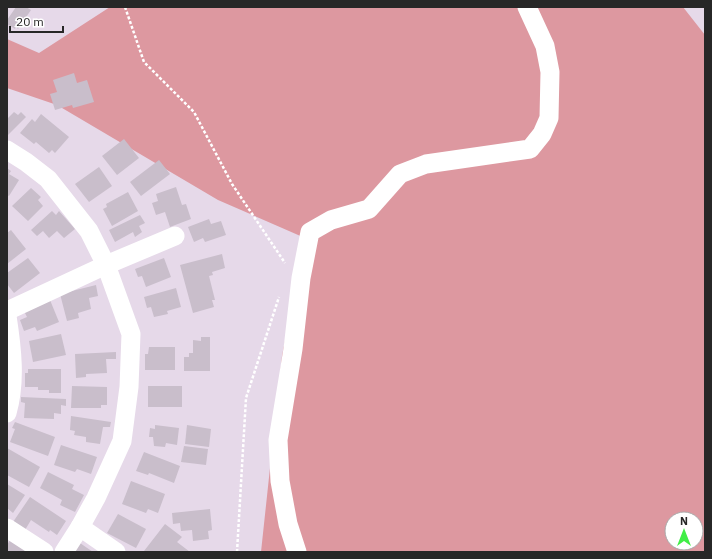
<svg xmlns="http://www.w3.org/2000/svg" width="712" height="559" viewBox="0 0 712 559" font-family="'IBM Plex Sans',sans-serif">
	<rect width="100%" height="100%" fill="#e6d9e9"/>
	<!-- green -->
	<path fill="#dd98a0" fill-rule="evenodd" d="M110 7H683L705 35V552H261L282 356 305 238 218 200 57 105 7 88V39L39 53ZM672 519H696V543H672Z"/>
	<!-- building -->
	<g fill="#c9becb">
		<path d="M16 7H26L31 10 18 29 16 27 15 29 7 24V20Z"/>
		<path d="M74 73 77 83 87 80 94 102 73 108 72 105 55 110 50 94 57 92 53 80Z"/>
		<path d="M14 112 18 115 21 112 26 117 8 135 7 134V119Z"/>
		<path d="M41 114 69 137 55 153 52 150 49 153 36 142 34 144 20 133 32 119 35 122Z"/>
		<path d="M124 139 139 158 117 175 102 156Z"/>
		<path d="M159 160 170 174 141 196 130 182Z"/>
		<path d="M99 167 112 186 89 202 75 184Z"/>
		<path d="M7 168 11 171 9 174 19 180 9 196 7 195Z"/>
		<path d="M176 187 182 205 186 204 191 219 170 227 165 212 156 215 152 203 158 201 156 194Z"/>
		<path d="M31 188 41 197 38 200 43 206 28 221 12 206Z"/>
		<path d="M128 192 138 211 112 226 103 209 107 207 106 204Z"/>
		<path d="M52 211 56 215 59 211 75 229 64 238 57 231 49 238 43 231 37 236 31 230Z"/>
		<path d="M140 215 145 223 139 226 142 232 135 237 133 232 115 242 109 230Z"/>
		<path d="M209 219 211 224 221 221 226 235 205 242 203 238 194 242 188 227Z"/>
		<path d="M11 230 26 249 7 264V233Z"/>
		<path d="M222 254 225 268 212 272 213 275 209 276 215 300H212L214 307 193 313 180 265Z"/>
		<path d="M28 258 40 273 14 293 7 284V273Z"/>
		<path d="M164 258 171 277 146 287 142 276 138 277 135 269Z"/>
		<path d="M96 285 98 296 89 298 91 309 78 313 79 318 67 321 60 294Z"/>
		<path d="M176 288 181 307 167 311 168 314 154 317 151 307 147 308 144 297Z"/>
		<path d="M50 300 59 322 37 331 35 327 24 331 20 320 27 317 24 311Z"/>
		<path d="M61 334 66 355 33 362 29 341Z"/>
		<path d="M201 337H210V371H184V357H189V353H193V340L201 341Z"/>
		<path d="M149 347H175V370H145V354H148Z"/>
		<path d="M116 352V359H106L107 373 86 374V377L76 378 75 354Z"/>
		<path d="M28 369H61V393H49V390H38V387H25V373H28Z"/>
		<path d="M72 386 107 387V405H101V408H71Z"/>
		<rect x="148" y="386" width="34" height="21"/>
		<path d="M21 397 66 399V406L61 405V414L54 413V419L24 418 25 403 21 402Z"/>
		<path d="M71 416 111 422 110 427H103L100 444 86 442V437L74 435 75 431 70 430Z"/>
		<path d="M15 422 55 437 48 456 10 442 15 429 12 428Z"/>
		<path d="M155 425 179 428 177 445 166 443 165 447 154 446 153 437H149L150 428 155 429Z"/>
		<path d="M187 425 211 429 209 447 185 444Z"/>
		<path d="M61 445 97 457 91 474 77 469 75 472 54 465Z"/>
		<path d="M184 446 208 449 206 465 181 462Z"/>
		<path d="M7 448 40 467 29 487 7 475Z"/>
		<path d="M144 452 180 466 174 483 149 473 148 475 136 471Z"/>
		<path d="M48 472 74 485 72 489 84 495 75 512 60 505 62 500 40 488Z"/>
		<path d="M131 481 165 494 158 513 148 509 146 513 122 504Z"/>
		<path d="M7 484 25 495 13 513 7 508Z"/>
		<path d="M30 497 66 521 57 535 50 530 49 532 31 520 25 530 13 522Z"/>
		<path d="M210 509 212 530 208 531 209 539 193 541 192 530 181 531 180 523 173 524 172 513Z"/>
		<path d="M118 514 146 529 136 548 107 533Z"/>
		<path d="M165 524 182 537 177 542 190 552 144 551Z"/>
		<path d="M10 540 29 552H7V545Z"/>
		<path d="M80 543 93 552H74Z"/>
	</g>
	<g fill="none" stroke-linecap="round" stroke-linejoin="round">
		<!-- path -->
		<g stroke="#fff" stroke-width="2.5" stroke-dasharray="3 2" stroke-linecap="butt">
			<path d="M125 7 144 62 194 112 232 184 285 263"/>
			<path d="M237 552 246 398 279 297"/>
		</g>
		<!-- street -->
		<g stroke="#fff" stroke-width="19">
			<path d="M7 150 26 162 48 179 89 231 106 265 131 334 129 387 122 441 96 498 80 527 64 552"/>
			<path d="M7 311 106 265 175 236"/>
			<path d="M7 316C12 348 16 382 7 413"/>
			<path d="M80 527 116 552"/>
			<path d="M7 528 44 552"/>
			<path d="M297 552 288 524 280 481 278 440 293 349 301 278 310 232 331 220 369 209 400 174 426 164 530 149 542 134 549 118 550 72 545 46 527 7"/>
		</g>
	</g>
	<!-- border -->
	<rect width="712" height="559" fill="none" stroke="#272727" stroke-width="16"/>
	<!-- north arrow -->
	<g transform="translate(684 531)"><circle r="19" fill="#ffffff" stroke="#a9a9a9"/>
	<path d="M0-3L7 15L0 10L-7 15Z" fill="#41ee47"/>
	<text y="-6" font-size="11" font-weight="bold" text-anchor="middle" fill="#272727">N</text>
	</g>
	<!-- scale -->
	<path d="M10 26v6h53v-6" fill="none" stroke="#272727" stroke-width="2"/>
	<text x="16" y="26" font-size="12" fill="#272727" stroke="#ffffff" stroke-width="3" paint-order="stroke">20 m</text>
</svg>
